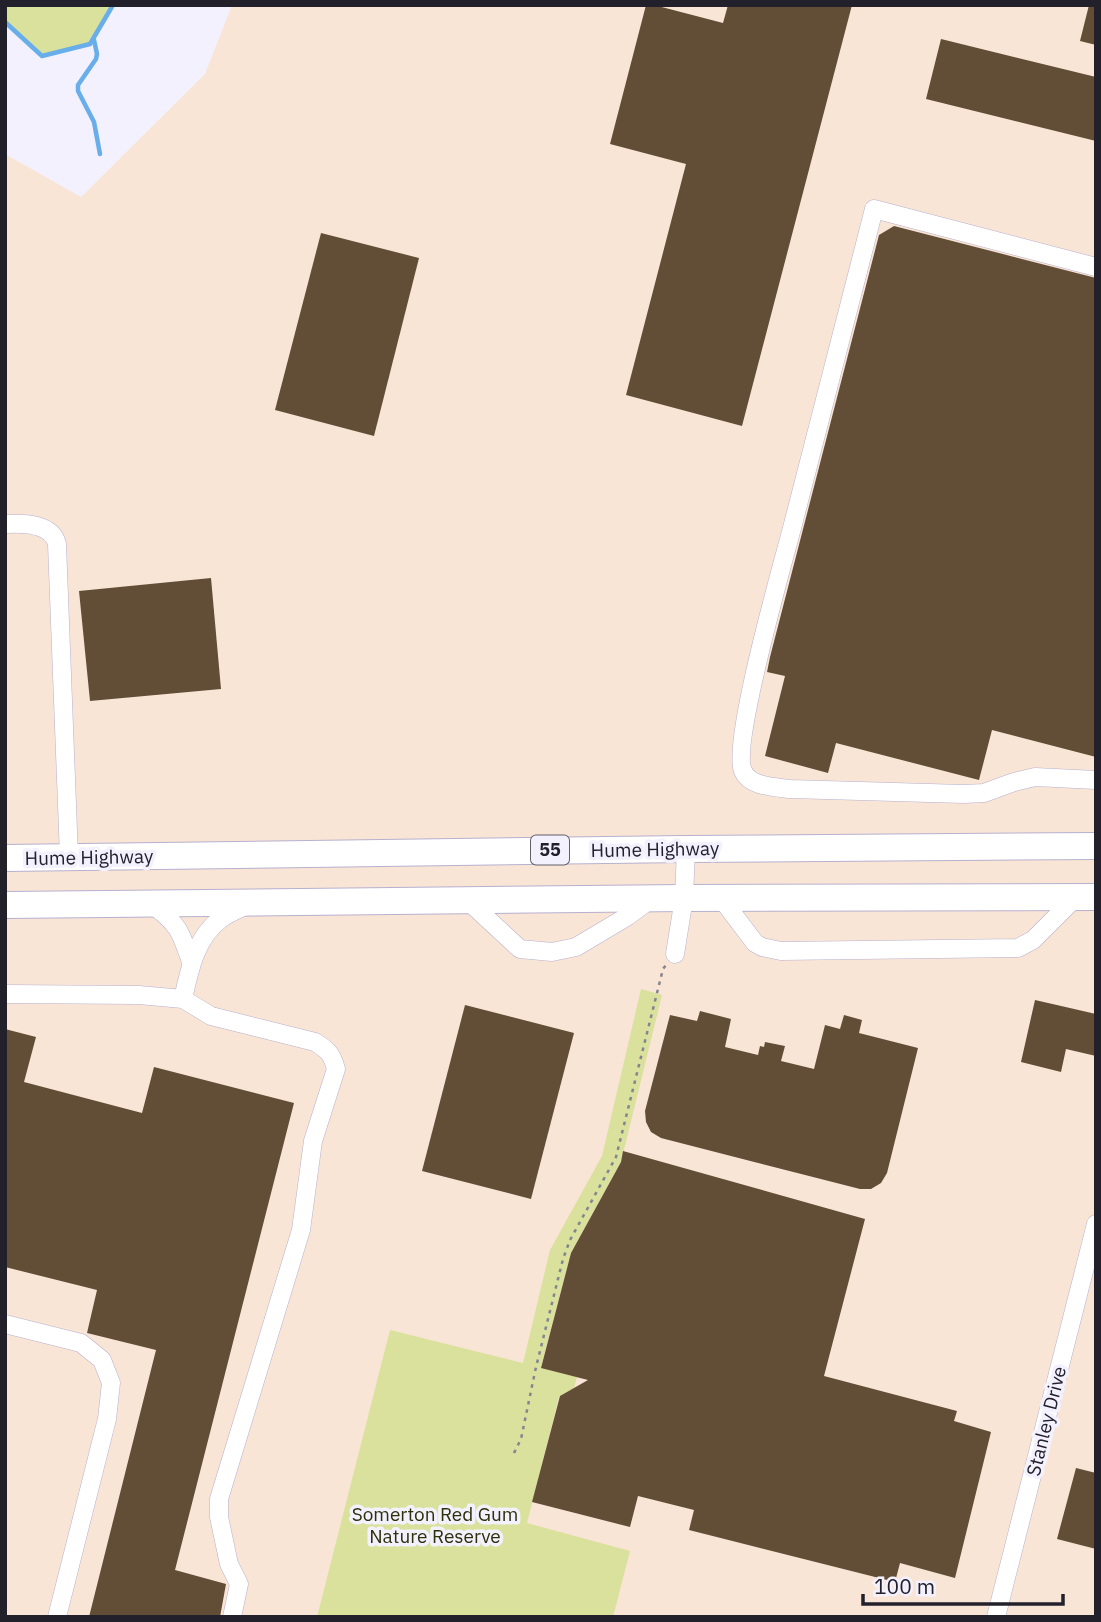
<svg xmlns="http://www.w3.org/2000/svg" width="1101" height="1622" viewBox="0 0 1101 1622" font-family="'IBM Plex Sans',sans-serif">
	<rect width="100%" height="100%" fill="#f4f1fe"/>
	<!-- industrial -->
	<path fill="#f9e5d5" d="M232 5H1096V1617H5V154L81 197 205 74Z"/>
	<!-- green -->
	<g fill="#d9e19c">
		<path d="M5 5H113L90 44 42 56 5 22Z"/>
		<path d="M641 989 662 995 621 1162 571 1253 541 1367 577 1377 574 1388 559 1397 527 1523 630 1551 613 1617H317L390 1330 523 1363 550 1250 602 1156Z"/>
	</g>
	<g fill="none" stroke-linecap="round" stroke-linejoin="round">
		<!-- stream -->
		<g stroke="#68aeea" stroke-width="4.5">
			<path d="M5 22 42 56 90 44 113 5"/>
			<path d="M94 40 97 54 96 59 78 85V91L94 122 100 154"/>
		</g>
	</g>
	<!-- building -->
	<g fill="#624e37">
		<path d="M646 5H654L723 23 728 5H852L742 426 626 395 686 164 610 144Z"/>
		<path d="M1089 5H1096V45L1080 41Z"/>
		<path d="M941 39 1096 77V141L926 99Z"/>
		<path d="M894 226 1096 278V757L992 730 979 780 836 743 828 773 765 756 785 676 767 672 770 657 879 235Z"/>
		<path d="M321 233 419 258 374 436 275 410Z"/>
		<path d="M211 578 221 689 90 701 79 591Z"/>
		<path d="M1035 1000 1096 1014V1056L1066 1049 1061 1072 1021 1062Z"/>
		<path d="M465 1005 574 1033 531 1199 422 1171Z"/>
		<path d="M700 1011 731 1019 725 1047 758 1055 760 1046 764 1047 765 1042 785 1046 781 1061 814 1069 825 1025 840 1029 844 1015 862 1020 859 1033 918 1048 887 1173 881 1183 871 1189H860L661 1138 651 1132 646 1122 645 1111 670 1015 697 1021Z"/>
		<path d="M5 1029 36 1037 24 1082 142 1113 154 1067 294 1103 175 1570 226 1584 220 1617H89L156 1350 87 1333 97 1290 5 1267Z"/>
		<path d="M623 1151 865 1219 824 1376 957 1411 954 1421 991 1432 955 1578 900 1563 895 1582 689 1530 694 1510 638 1496 630 1527 532 1502 560 1396 588 1380 541 1368 571 1253 621 1162Z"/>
		<path d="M1076 1468 1096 1473V1549L1057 1539Z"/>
	</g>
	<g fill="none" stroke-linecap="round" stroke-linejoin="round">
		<defs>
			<g id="minor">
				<path d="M1096 267 874 209C847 315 819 422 792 528 782 566 731 745 743 771 750 787 775 787 790 789L964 794 984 793 1014 782 1035 777 1096 780"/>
				<path d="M5 524C23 523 52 523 57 544L69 857"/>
				<path d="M721 898 755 943 762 947 781 951 1018 948 1033 940 1076 897"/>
				<path d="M467 900 520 949 552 952 576 947 628 916 652 898"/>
				<path d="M151 904C178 923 181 932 191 962"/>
				<path d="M675 954 684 898 686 849"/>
				<path d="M5 994 139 995 183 999 211 1016 315 1042C328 1050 332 1054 336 1069L313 1141 301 1230 219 1499V1517L229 1564 239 1584 232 1617"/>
				<path d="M183 999C189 971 196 936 222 918 229 913 239 909 247 905"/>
				<path d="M5 1324 81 1343 102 1360 111 1383 107 1419 57 1617"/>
				<path d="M996 1617 1096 1224"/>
			</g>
			<g id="highway">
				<path d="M5 858 686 849 1096 846"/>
				<path d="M5 905 684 898 1096 897"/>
			</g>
		</defs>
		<!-- minor casing -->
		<use href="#minor" stroke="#b7b0cf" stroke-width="19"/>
		<!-- highway casing -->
		<use href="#highway" stroke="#b7b0cf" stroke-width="28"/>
		<!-- path -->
		<path stroke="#868490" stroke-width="2.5" stroke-dasharray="3.5 5" stroke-linecap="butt" d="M514 1453 521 1439 536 1367 563 1259 570 1240 616 1157 663 969 666 965"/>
		<!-- minor -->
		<use href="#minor" stroke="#fff" stroke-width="18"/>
		<!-- highway -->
		<use href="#highway" stroke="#fff" stroke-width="26"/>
	</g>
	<g text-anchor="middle" stroke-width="7" stroke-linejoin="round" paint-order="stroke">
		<!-- shield labels -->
		<rect fill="#f4f1fe" stroke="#615f6a" stroke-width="2" x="531" y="835.5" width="38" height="29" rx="5"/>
		<g font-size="18" font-weight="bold" fill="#22202b">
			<text x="550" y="856">55</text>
		</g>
		<!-- street labels -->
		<g font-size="19" fill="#22202b" stroke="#f4f1fe">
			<text transform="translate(655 849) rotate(-1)" y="7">Hume Highway</text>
			<text transform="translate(89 857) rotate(-1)" y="7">Hume Highway</text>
			<text transform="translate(1046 1421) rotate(-76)" y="7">Stanley Drive</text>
		</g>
		<!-- park labels -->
		<g font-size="19" fill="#2d3009" stroke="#f4f1fe">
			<text x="435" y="1521">Somerton Red Gum<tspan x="435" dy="22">Nature Reserve</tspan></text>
		</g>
	</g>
	<!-- border -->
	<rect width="1101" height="1622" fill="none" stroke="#22202b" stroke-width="14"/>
	<!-- scale -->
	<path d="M863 1594v10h200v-10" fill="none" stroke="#22202b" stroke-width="3.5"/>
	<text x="874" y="1594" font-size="21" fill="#22202b" stroke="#f4f1fe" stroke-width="5" paint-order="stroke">100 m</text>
</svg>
